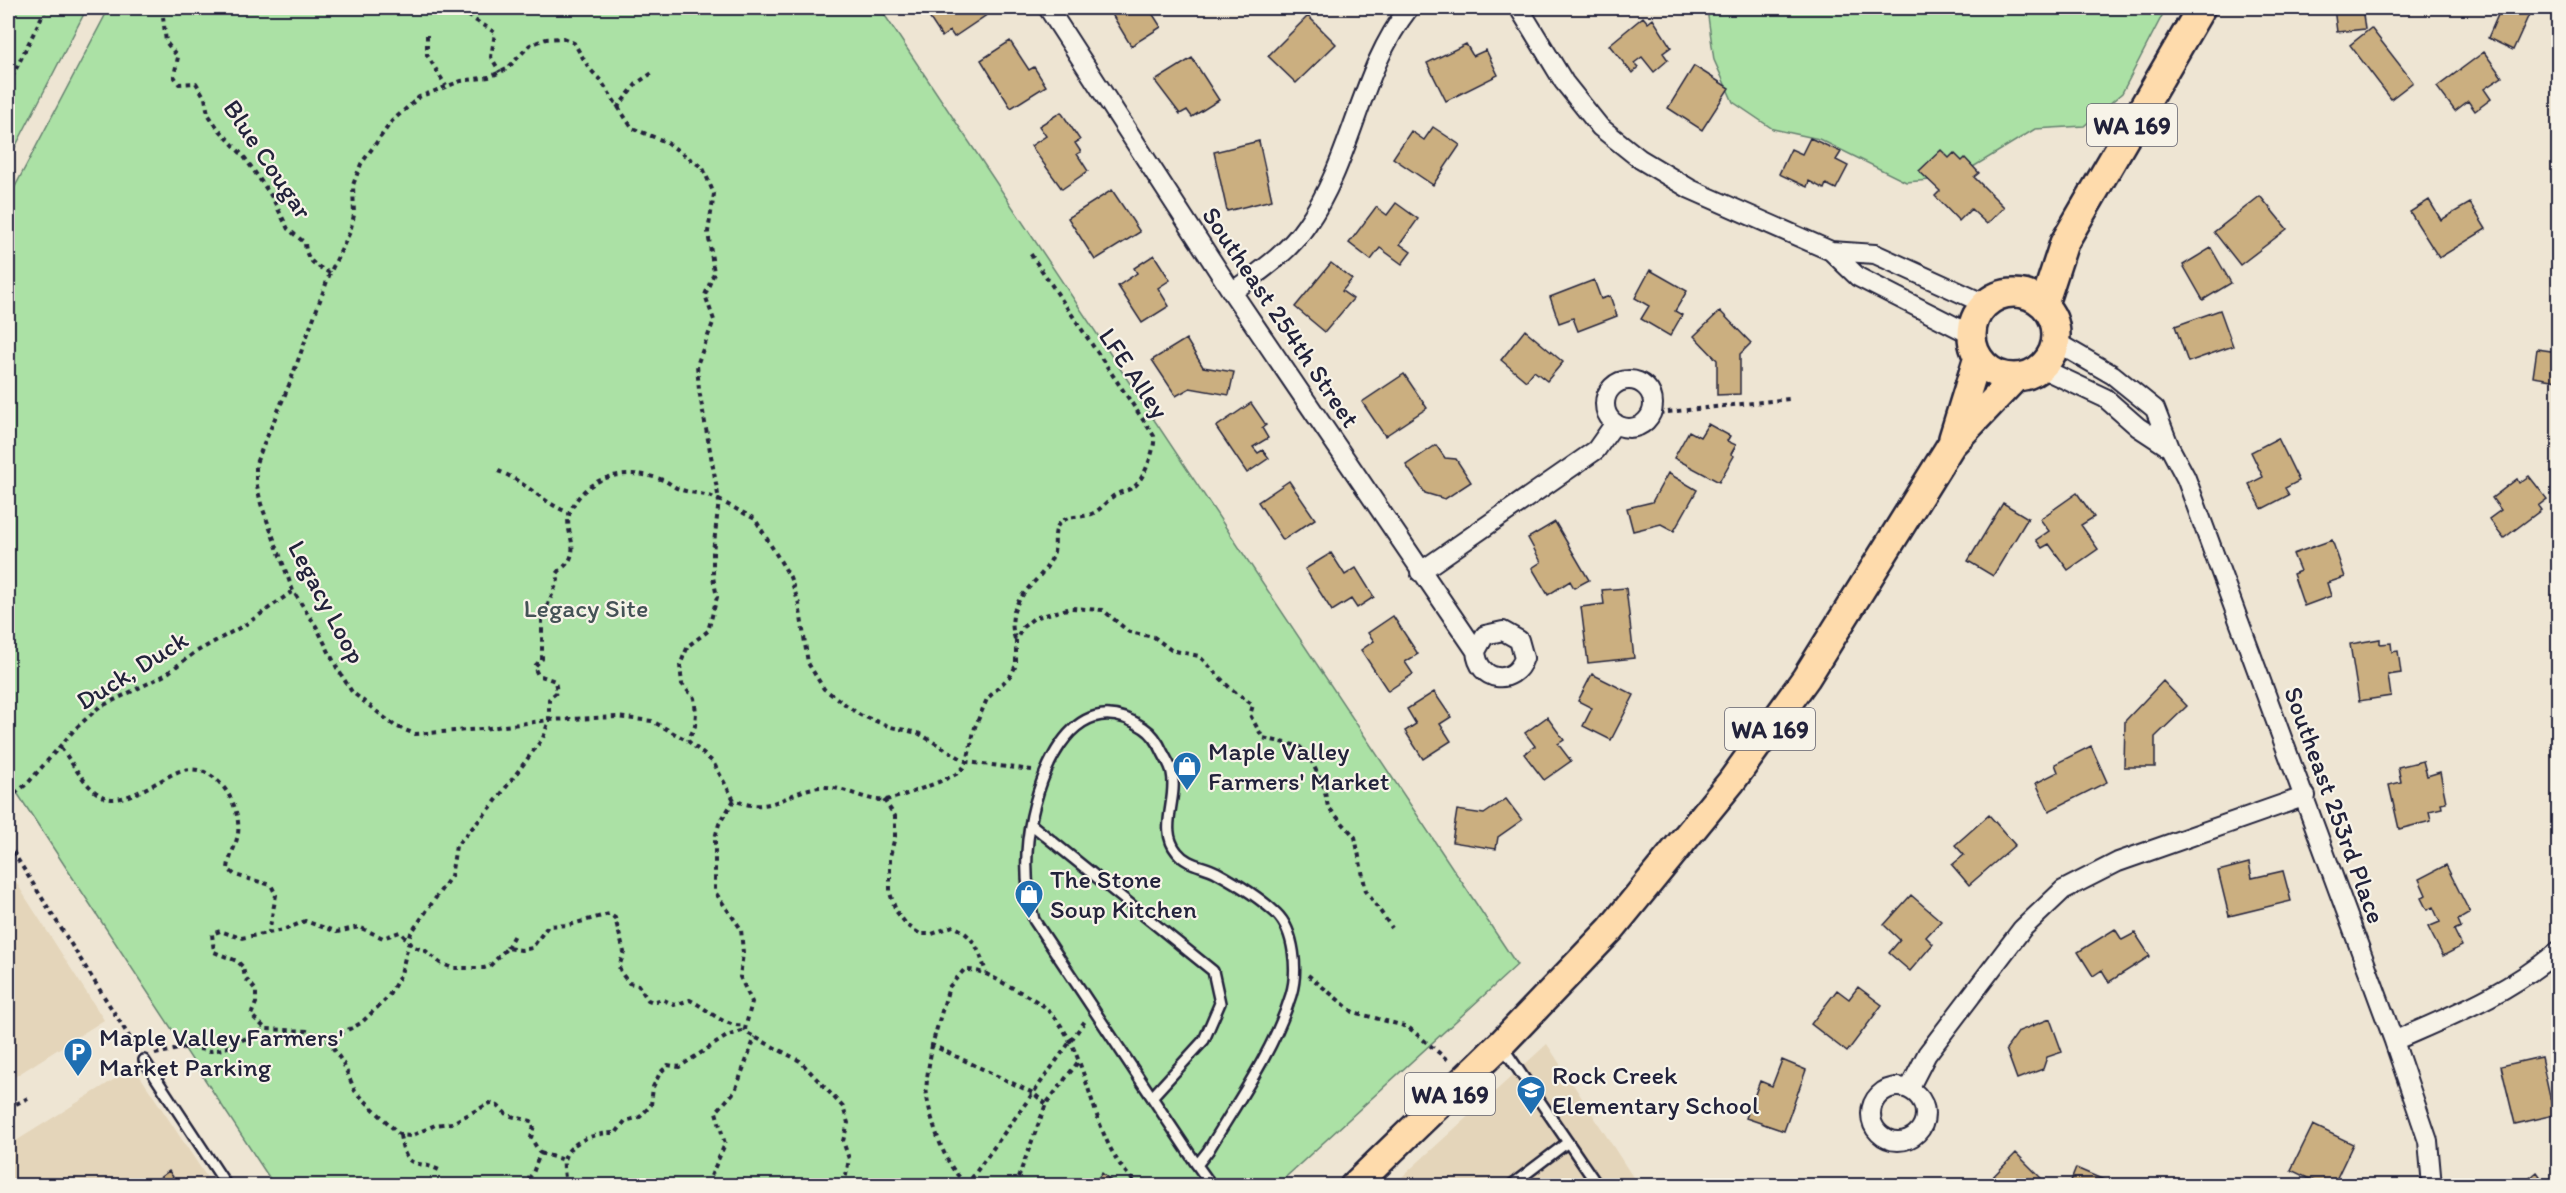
<svg xmlns="http://www.w3.org/2000/svg" width="2566" height="1193" font-family="Itim,sans-serif">
<style>
.built{fill:#e4d5ba}
.green{fill:#abe1a5;stroke:#668270;stroke-width:1.5}
.building{fill:#cbaf80;stroke:#22223b;stroke-width:1.5}
.lines{fill:none;stroke-linecap:round;stroke-linejoin:round}
.service-casing{stroke:#22223b;stroke-width:14}
.minor-casing{stroke:#22223b;stroke-width:22}
.primary-casing{stroke:#22223b;stroke-width:32}
.path{stroke:#22223b;stroke-width:4;stroke-dasharray:4.5 4.5;stroke-linecap:butt}
.service{stroke:#f7f3e8;stroke-width:9}
.minor{stroke:#f7f3e8;stroke-width:18}
.primary{stroke:#fedbac;stroke-width:27}
.labels{text-anchor:middle;dominant-baseline:central;stroke-width:4.5;stroke-linejoin:round;paint-order:stroke}
.shield{fill:#f7f3e8;stroke:#62616f;stroke-width:1.5}
.shield-label{font-size:24px;font-weight:bold;fill:#22223b}
.street-label{font-size:26px;fill:#22223b;stroke:#f7f3e8}
.park-label{font-size:26px;fill:#445256;stroke:#f7f3e8}
.poi-label{font-size:26px;fill:#22223b;stroke:#f7f3e8;text-anchor:start}
</style>
<rect width="100%" height="100%" fill="#eee5d3"/>
<filter id="ink" filterUnits="userSpaceOnUse"><feTurbulence type="fractalNoise" baseFrequency=".0167" numOctaves="2"/><feDisplacementMap in="SourceGraphic" scale="12" xChannelSelector="R" yChannelSelector="G"/><feConvolveMatrix kernelMatrix="1 2 1 2 8 2 1 2 1" color-interpolation-filters="sRGB"/></filter>
<g filter="url(#ink)">
<path class="built" d="M8,870L104,1020L8,1081Z
M1547,1044L1638,1185L1392,1186Z
M134,1067L212,1185L8,1186V1146Z"/>
<path class="green" d="M8,8H87L8,161Z
M109,8H880L1517,965L1277,1185H274L8,779V200Z
M1709,8H2166L2122,93L2084,126L2035,129L1955,178L1906,182L1819,139L1773,129L1733,102L1714,60L1707,9Z"/>
<path class="building" d="M923,8H983L988,14L954,37L950,31L942,37Z
M1113,8H1156L1152,13L1161,27L1131,46L1113,16Z
M2334,8H2362L2365,29L2337,32Z
M2501,8H2532L2513,50L2488,38Z
M1308,16L1336,44L1296,83L1268,56Z
M1643,17L1648,23L1653,19L1671,47L1663,53L1668,60L1654,72L1642,57L1634,63L1638,67L1632,73L1609,45Z
M2371,28L2413,82L2391,99L2350,45Z
M1010,41L1029,70L1034,67L1046,86L1011,108L981,60Z
M1466,44L1473,56L1486,50L1498,75L1446,101L1427,63Z
M2484,52L2502,77L2484,89L2491,99L2475,111L2468,101L2455,111L2437,87Z
M1192,58L1219,100L1192,117L1187,110L1180,114L1155,81Z
M1694,66L1729,88L1702,130L1668,108Z
M1061,112L1080,140L1075,143L1081,152L1077,154L1088,171L1062,189L1031,146L1046,136L1039,126Z
M1433,127L1460,145L1433,185L1393,158L1411,131L1424,140Z
M1810,138L1841,152L1836,160L1848,166L1836,189L1826,184L1824,189L1809,181L1807,187L1779,174L1791,149L1802,154Z
M1259,141L1272,200L1227,211L1214,152Z
M1941,150L1949,158L1954,153L1962,161L1965,158L1979,173L1974,177L2004,207L1987,224L1971,209L1959,221L1935,196L1940,191L1919,171Z
M1112,190L1140,232L1095,260L1068,218Z
M2260,196L2287,229L2240,265L2214,232Z
M2429,200L2441,220L2470,203L2486,229L2439,258L2410,212Z
M1396,203L1418,219L1400,244L1411,252L1402,264L1380,248L1371,260L1349,243L1376,207L1387,215Z
M2211,248L2231,283L2203,300L2183,265Z
M1154,255L1170,280L1158,288L1169,306L1142,323L1118,286L1137,273L1134,268Z
M1331,263L1352,279L1342,291L1353,299L1325,332L1295,307Z
M1650,270L1687,291L1675,311L1682,315L1670,336L1641,319L1649,306L1635,298Z
M1594,280L1601,299L1610,296L1617,316L1578,331L1573,318L1559,323L1550,297Z
M2220,310L2233,346L2188,362L2175,326Z
M1720,311L1751,343L1740,354V394L1717,395V360L1694,336Z
M1525,330L1563,362L1547,381L1534,371L1526,381L1501,360Z
M1186,339L1203,367L1234,372L1229,395L1190,388L1176,396L1152,360Z
M2537,349L2558,352V381L2533,377Z
M1404,374L1427,408L1385,436L1362,402Z
M1251,403L1266,425L1262,428L1268,438L1253,447L1258,453L1263,450L1269,458L1247,473L1216,427Z
M1708,424L1730,436L1727,441L1736,445L1731,454L1734,456L1719,482L1674,458L1689,431L1700,437Z
M2278,438L2299,481L2285,488L2289,495L2262,509L2249,484L2263,477L2251,452Z
M1436,445L1445,458L1456,459L1471,482L1445,499L1425,493L1406,465Z
M1668,473L1697,490L1674,531L1661,524L1633,531L1627,508L1652,502Z
M2529,476L2547,499L2538,506L2541,510L2504,538L2489,519L2501,510L2492,498L2517,479L2519,483Z
M1289,481L1315,519L1283,540L1258,502Z
M2077,493L2094,517L2081,525L2098,549L2068,570L2049,544L2042,548L2036,540L2049,531L2040,519Z
M2003,503L2028,518L1993,576L1968,561Z
M1555,522L1589,580L1574,588L1570,581L1548,595L1532,568L1541,562L1528,538Z
M2332,540L2345,577L2327,583L2331,596L2304,606L2293,574L2300,571L2293,554Z
M1331,553L1345,575L1356,568L1374,597L1357,608L1351,599L1332,611L1305,569Z
M1626,588L1634,658L1588,663L1581,607L1604,604L1602,590Z
M1393,616L1418,654L1405,662L1413,674L1388,691L1361,650L1374,641L1368,633Z
M2380,639V644L2391,643L2392,652L2398,651L2401,673L2388,675L2391,696L2359,701L2350,644Z
M1592,674L1634,695L1611,740L1583,726L1592,708L1578,701Z
M2163,681L2187,706L2155,737V767H2124L2125,721Z
M1434,692L1451,717L1440,724L1451,741L1423,759L1405,731L1416,724L1407,709Z
M1547,717L1564,740L1558,744L1571,761L1544,780L1524,754L1535,746L1525,733Z
M2091,746L2107,782L2049,811L2036,783L2058,772L2055,764Z
M2423,761L2427,776L2440,772L2446,802L2441,803L2442,808L2429,811L2431,821L2399,829L2389,785L2401,782L2398,767Z
M1506,799L1522,820L1498,837L1496,849L1452,842L1457,810L1484,814Z
M1989,815L2015,845L1969,885L1952,865L1964,855L1955,845Z
M2249,863L2252,878L2283,871L2291,901L2229,916L2218,871Z
M2446,865L2470,913L2458,920L2461,927L2454,930L2462,946L2443,956L2428,927L2440,922L2433,907L2427,910L2421,898L2426,895L2419,879Z
M1911,895L1941,921L1926,937L1933,944L1910,971L1889,953L1900,940L1884,925Z
M2115,929L2122,940L2135,933L2150,956L2109,982L2102,970L2093,976L2078,952Z
M1858,987L1882,1005L1847,1052L1811,1024L1837,990L1849,999Z
M2050,1019L2062,1052L2047,1057L2043,1069L2017,1079L2006,1049L2019,1031Z
M2541,1057L2554,1115L2515,1124L2501,1066Z
M1782,1060L1806,1070L1784,1131L1746,1118L1760,1081L1772,1086Z
M2313,1125L2353,1144L2333,1186H2324L2291,1170Z
M2016,1153L2046,1183L2044,1186H1984Z
M2076,1168L2118,1186H2069Z
M169,1171L179,1186H148Z
M2537,1172L2547,1186H2520Z
M1102,1173L1117,1186H1091Z"/>
<g class="lines">
<g class="service-casing">
<path id="service" d="M1032,825L1213,971L1220,1003L1204,1040L1152,1097
M1502,1046L1598,1186
M144,1060L227,1186
M1197,1165L1208,1151C1237,1102 1274,1051 1291,995C1298,972 1295,931 1276,913C1260,898 1236,883 1216,872C1202,865 1187,865 1177,852C1158,829 1178,800 1172,773C1171,766 1166,759 1163,753C1159,744 1152,733 1144,728C1070,677 1034,785 1028,840C1025,868 1027,894 1034,920L1197,1165L1212,1186
M1510,1186L1568,1142"/>
</g>
<g class="minor-casing">
<path id="minor" d="M1048,8L1232,292L1476,651C1478,682 1514,687 1524,658L1519,640L1503,631L1485,635L1476,651
M1519,8L1564,82L1600,127L1640,159L1690,189L1831,251L1875,254L1985,304
M1831,251L1858,277L1972,335
M1232,292C1259,272 1287,254 1306,226C1353,159 1359,72 1409,8
M2056,342L2113,375L2155,409L2170,448L2186,478L2394,1041L2428,1141L2432,1186
M2041,368L2105,398L2138,427L2170,448
M1605 404a24 24 0 1 1 48 0a24 24 0 1 1-48 0Z
M1420,572L1596,450L1615,423
M2394,1041C2455,1014 2507,994 2558,951
M1871 1114a27 27 0 1 1 54 0a27 27 0 1 1-54 0Z
M1909,1089L1927,1054L2022,929L2063,890L2118,862L2306,796"/>
</g>
<g class="primary-casing">
<path id="primary" d="M1972 335a42 42 0 1 1 84 0a42 42 0 1 1-84 0Z
M2044,304L2064,243L2201,8
M1953,438L1978,357
M1354,1186L1501,1044L1611,929L1731,782L1806,678L1951,445L2015,378"/>
</g>
<path class="path" d="M162,8L166,42L178,57L174,76L179,84L196,83L205,98L208,114L217,127L245,158L272,197L288,229L305,243C306,261 315,265 330,273
M468,15C477,23 486,25 495,33L491,57L500,72
M427,35V55L446,86
M563,38L574,43L589,68L601,81L632,128L666,142L703,168L714,194L708,232L714,273L705,295L714,320L697,365L699,390L719,500L755,519L790,577L799,604L808,663L824,689L860,715L891,727L918,733L967,762C965,765 962,770 958,773C948,779 897,799 885,800C866,802 844,786 822,787C791,788 772,817 734,800L713,762L688,741L652,721L617,717L549,720L482,729L415,734L395,726L352,692L337,668L316,626L293,591L261,504L256,481V463L289,385L330,273L350,232L354,215L353,185L361,164L392,121L419,97L461,81L489,77L507,69L530,45L546,39Z
M8,85L46,8
M617,108L637,83L652,73
M1650,414L1789,399
M498,471C525,481 544,504 570,513
M1015,639C1002,596 1042,585 1053,555C1057,545 1052,532 1059,524C1067,515 1079,518 1089,515C1099,512 1104,504 1111,498C1118,491 1128,492 1135,486C1145,477 1156,447 1154,436L1030,253
M61,748C73,763 90,797 111,799C131,800 158,781 175,773C211,756 242,801 238,834C236,846 229,856 228,869L235,875L271,885L276,895L269,932
M1032,770L967,762L975,727L987,699L1011,675L1016,665V640L1023,627L1034,618L1071,608L1103,610L1129,632L1154,637L1171,650L1199,656L1231,689L1253,705L1250,715L1263,738L1299,746L1309,756L1324,787L1328,807L1355,837L1366,891L1392,928
M8,799L28,783L75,729L98,708L165,675L194,653L248,623L293,591
M734,800L719,824L715,838V892L741,929L743,953L740,977L752,1002L745,1029L747,1033L800,1061L843,1107L848,1123L843,1141L849,1159L844,1186
M884,800L895,816V837L890,856V893L896,911L907,925L920,934H932L953,926C974,935 980,952 986,973
M8,844L137,1049
M507,948L515,933
M1308,975L1353,1012L1408,1027L1450,1062
M322,1036L342,1033L361,1023L388,997L401,974L411,933L451,876L456,846L492,806L543,738L549,720V699L557,692L555,681L538,675L534,667L542,659V619L558,580L557,574C560,569 566,566 569,561C579,544 563,529 570,512C586,474 628,467 663,480C669,482 673,487 679,489C692,494 706,493 719,500L713,552V577L717,597L708,631L688,646L680,665L682,684L694,698L696,712L695,726L688,741
M932,1045C930,1061 925,1081 927,1097C931,1121 948,1181 974,1186
M155,1054L188,1047L211,1051L223,1049L266,1029
M1046,1104L1033,1093L932,1045L949,987L964,970C982,969 995,979 1011,987C1025,995 1042,1002 1053,1015C1095,1065 1088,1141 1139,1186
M8,1108L28,1098
M400,1135C406,1173 416,1158 441,1171
M540,1153L564,1160
M711,1176L725,1144L716,1112L735,1091L755,1037
M523,1186L533,1173L540,1153L531,1138L534,1125L531,1121L507,1115L498,1106L490,1103L452,1123L435,1125L411,1136L400,1135L355,1091L343,1063L327,1039L307,1031L266,1029L251,1015L256,1003V990L245,978L243,967L237,961L214,952L212,934L220,931L241,938L284,930L305,921L337,932L359,927L383,938L400,932L414,947L426,951L440,963L453,968H484L490,966L507,948L521,950L532,948L548,926L569,925L609,914L615,918L624,952L619,967L622,974L629,983L638,985L648,1000L653,1002L662,999L674,1005L690,1000C707,1008 724,1028 744,1025
M565,1186C566,1178 563,1169 564,1161C567,1141 598,1132 616,1133L625,1121L640,1117L651,1105L653,1087L660,1073L668,1065L679,1067L727,1036L745,1030
M966,1186L1085,1021
M1015,1186L1046,1104L1078,1062"/>
<use href="#service" class="service"/>
<use href="#minor" class="minor"/>
<use href="#primary" class="primary"/>
</g>
</g>
<defs>
<g id="shop-pin" transform="scale(1.5)"><path d="M0 17L-7.5 6A9.5 9.5 0 1 1 7.5 6Z" fill="#1f6fb2" stroke="#f7f3e8"/><path d="M-5-2.5h2.3a2.7 3.5 0 0 1 5.4 0H5L5.5 6h-11ZM-1.5-2.5h3a1.5 2.3 0 0 0-3 0Z" fill="#fff"/></g>
<g id="parking-pin" transform="scale(1.5)"><path d="M0 17L-7.5 6A9.5 9.5 0 1 1 7.5 6Z" fill="#1f6fb2" stroke="#f7f3e8"/><path d="M-3.5-5.5H1a3.5 3.5 0 0 1 0 7H-1V5.5H-3.5ZM-1-3.4V-.6H.8a1.4 1.4 0 0 0 0-2.8Z" fill="#fff"/></g>
<g id="school-pin" transform="scale(1.5)"><path d="M0 17L-7.5 6A9.5 9.5 0 1 1 7.5 6Z" fill="#1f6fb2" stroke="#f7f3e8"/><path d="M0-5L7-2L0 1L-7-2ZM-4 1L0 2.5L4 1V4Q0 6-4 4Z" fill="#fff"/></g>
</defs>
<g fill-rule="evenodd">
<use href="#shop-pin" x="1187" y="766"/>
<use href="#shop-pin" x="1029" y="894"/>
<use href="#parking-pin" x="78" y="1052"/>
<use href="#school-pin" x="1531" y="1090"/>
</g>
<g class="labels">
<g class="shield">
<rect x="2087" y="104" width="90" height="42" rx="4.5"/>
<rect x="1725" y="708" width="90" height="42" rx="4.5"/>
<rect x="1405" y="1073" width="90" height="42" rx="4.5"/>
</g>
<g class="shield-label">
<text x="2132" y="125">WA 169</text>
<text x="1770" y="729">WA 169</text>
<text x="1450" y="1094">WA 169</text>
</g>
<g class="street-label">
<text transform="translate(268 159) rotate(56)">Blue Cougar</text>
<text transform="translate(1281 317) rotate(56)">Southeast 254th Street</text>
<text transform="translate(1134 373) rotate(56)">LFE Alley</text>
<text transform="translate(327 602) rotate(62)">Legacy Loop</text>
<text transform="translate(132 670) rotate(-32)">Duck, Duck</text>
<text transform="translate(2335 805) rotate(70)">Southeast 253rd Place</text>
</g>
<g class="park-label">
<text x="586" y="608">Legacy Site</text>
</g>
<g class="poi-label">
<text x="1208" y="751">Maple Valley<tspan x="1208" dy="30">Farmers' Market</tspan></text>
<text x="1050" y="879">The Stone<tspan x="1050" dy="30">Soup Kitchen</tspan></text>
<text x="99" y="1037">Maple Valley Farmers'<tspan x="99" dy="30">Market Parking</tspan></text>
<text x="1552" y="1075">Rock Creek<tspan x="1552" dy="30">Elementary School</tspan></text>
</g>
</g>
<rect width="2566" height="1193" fill="none" stroke="#f7f3e8" stroke-width="30"/>
<rect x="15" y="15" width="2536" height="1163" fill="none" stroke="#22223b" stroke-width="2" filter="url(#ink)"/>
</svg>
